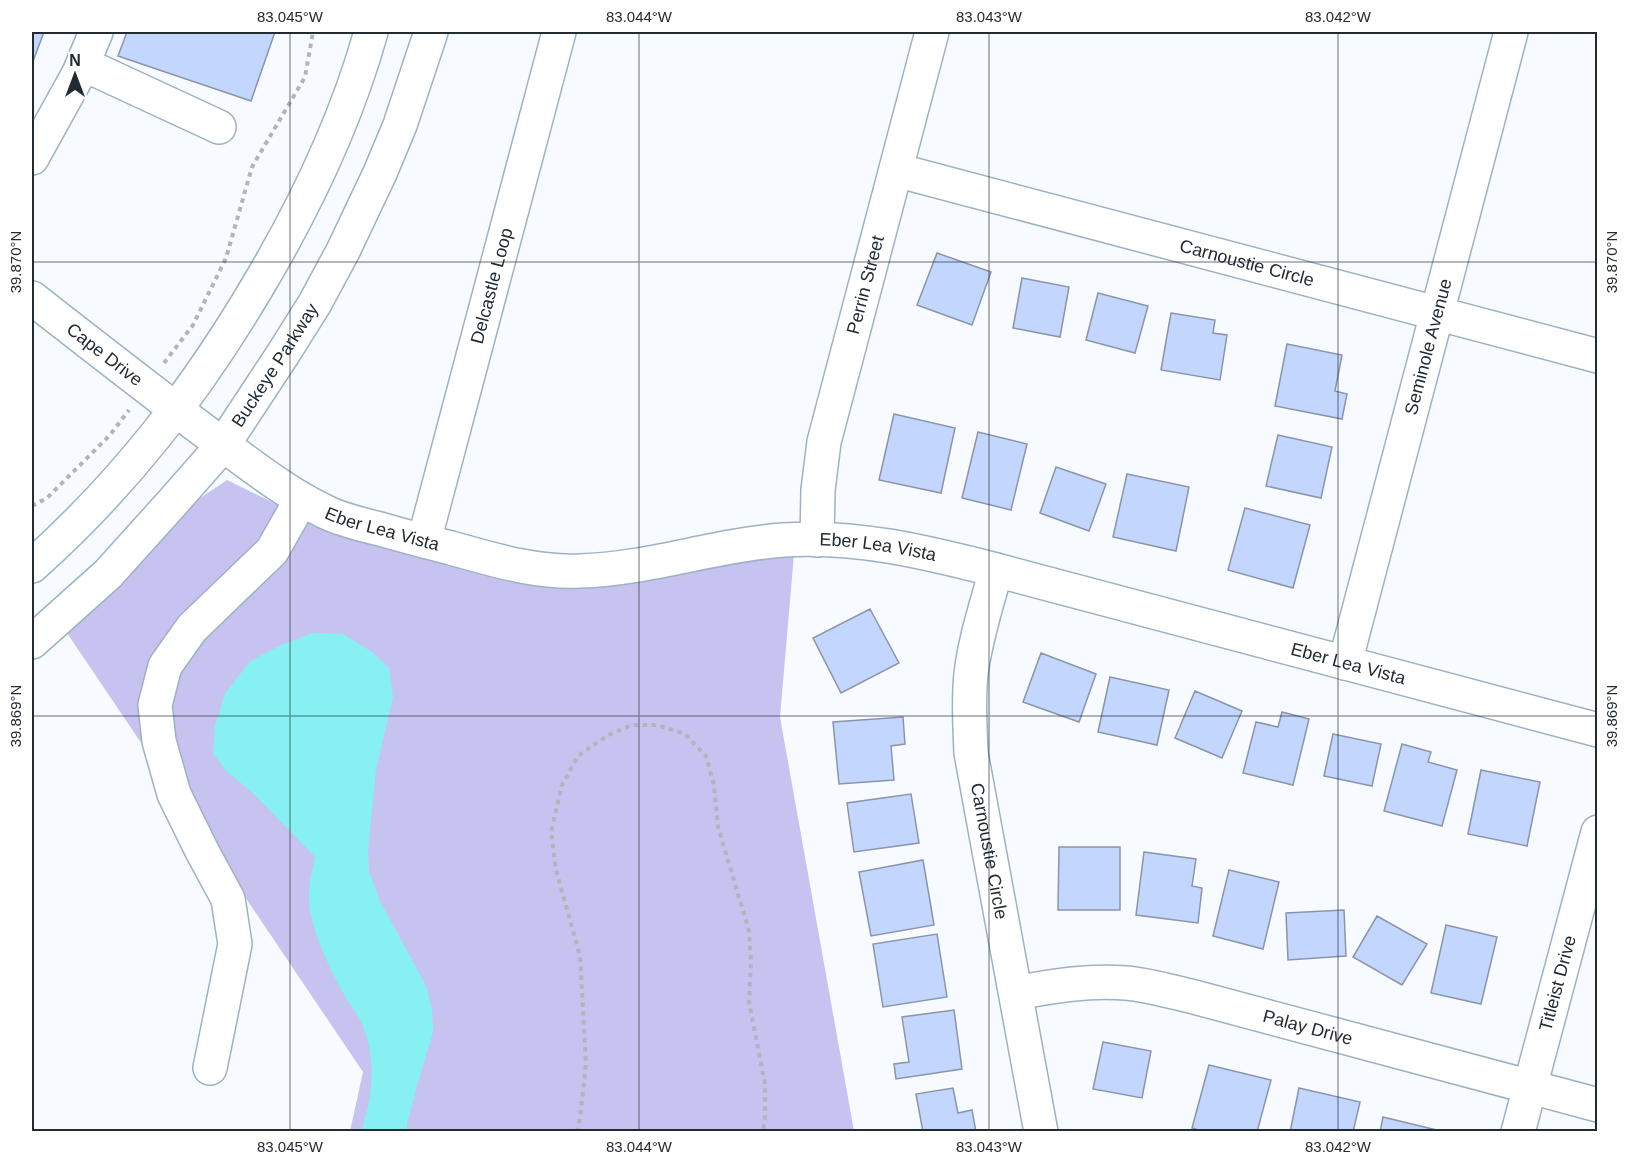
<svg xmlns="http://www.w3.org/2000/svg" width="1629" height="1163" font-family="Helvetica,sans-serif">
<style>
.green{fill:#c6c3f1}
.water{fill:#87f0f2}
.building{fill:#c3d6fe;stroke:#8a95aa;stroke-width:1.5}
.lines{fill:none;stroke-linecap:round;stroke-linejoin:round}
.minor-casing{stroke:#9db2c4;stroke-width:36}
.path{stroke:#b0b5ba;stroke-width:4;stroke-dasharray:4.5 4.5;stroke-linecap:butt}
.minor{stroke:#fff;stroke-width:33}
.ticks{fill:none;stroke:#232b32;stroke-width:1.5;stroke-opacity:0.45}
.labels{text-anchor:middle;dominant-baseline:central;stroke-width:5;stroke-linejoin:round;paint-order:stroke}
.street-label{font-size:18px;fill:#232b32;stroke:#fff}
.neatline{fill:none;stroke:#232b32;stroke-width:2}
.ticks-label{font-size:15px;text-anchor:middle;fill:#232b32}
</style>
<rect width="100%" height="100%" fill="#f7fbff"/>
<path class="green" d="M227,480L331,531L573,585L794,554L780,717L854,1131H350L363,1072L67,633L193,503Z"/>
<path class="water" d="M313,633L343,634L372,652L389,668L393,697L376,770L368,850L369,872L380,901L426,986L432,1009L433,1032L418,1082L407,1124V1131H361C373,1097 377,1059 362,1024C358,1014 350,1005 345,996C331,972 311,930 309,902C308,887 312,871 315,857L252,792L226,771L213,753L215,726L225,694L249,662L281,645Z"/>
<path class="building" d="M32,32H44L32,64Z
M127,32H275L251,101L118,56Z
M937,253L991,272L972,325L917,305Z
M1022,278L1069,287L1060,337L1013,328Z
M1098,293L1148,306L1135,353L1086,340Z
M1171,313L1215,320L1213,333L1227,335L1220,380L1161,370Z
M1287,344L1342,355L1335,391L1347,394L1342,419L1275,406Z
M894,414L955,428L941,493L879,480Z
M978,432L1027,444L1011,510L962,498Z
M1278,435L1332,447L1321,498L1266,486Z
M1056,467L1106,484L1089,531L1040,513Z
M1127,474L1189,487L1176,551L1113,537Z
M1245,508L1310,525L1293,588L1228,570Z
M870,609L899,663L841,693L813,638Z
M1041,653L1096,674L1079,722L1023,702Z
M1110,677L1169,690L1157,745L1098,732Z
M1195,691L1242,711L1222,758L1175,738Z
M1282,712L1309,719L1293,785L1243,773L1256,722L1278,727Z
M903,717L905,744L891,746L894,780L839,784L833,722Z
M1333,734L1381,744L1372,786L1324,776Z
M1402,744L1431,752L1428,762L1457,770L1442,826L1384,811Z
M1481,770L1540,782L1527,846L1468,834Z
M911,794L919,843L854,852L847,803Z
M1059,847H1120V910H1058Z
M1144,852L1196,859L1192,886L1202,888L1198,923L1136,915Z
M923,860L934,925L871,936L859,872Z
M1229,870L1279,882L1263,949L1213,936Z
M1344,910L1346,956L1288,960L1286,913Z
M1377,916L1427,944L1402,985L1353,957Z
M1446,925L1497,937L1481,1004L1431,993Z
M937,934L947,997L883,1007L873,944Z
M954,1010L962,1069L896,1079L894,1064L909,1062L902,1017Z
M1103,1042L1151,1051L1142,1098L1093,1089Z
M1209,1065L1271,1080L1257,1132H1205L1192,1128Z
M953,1088L958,1113L972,1110L976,1132H923L916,1094Z
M1299,1088L1360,1102L1353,1132H1290Z
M1383,1117L1445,1132H1380Z"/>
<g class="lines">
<g class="minor-casing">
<g id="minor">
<path d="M83,64L219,127"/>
<path d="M32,158L79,73L96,32"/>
<path id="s1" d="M896,170L1598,356"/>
<path id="s2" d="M32,298C91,344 151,391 211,436C250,464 286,494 330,514C346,521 363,525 380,529C404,536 427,542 451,548C494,560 536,573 580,571C649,569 715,545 783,540C856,535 926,552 996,570L1598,730"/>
<path id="s3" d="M817,540L818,490L824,442L932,32"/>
<path id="s4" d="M424,541L559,32"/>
<path d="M32,566C124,484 196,391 259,284C306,205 346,121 371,32"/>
<path id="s5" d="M996,570C987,604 975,639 971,674C968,701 970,727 971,753L1041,1132"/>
<path id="s6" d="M32,642L108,574L172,503L223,445L283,354L315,303L343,251L380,173L400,125L431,32"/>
<path id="s7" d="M1345,663L1511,32"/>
<path id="s8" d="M1016,993C1052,986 1089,980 1126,983C1149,985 1172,992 1194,997L1598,1105"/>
<path d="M210,1068L235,944L228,899L202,851L174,794L159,741L155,705L165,666L192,628L272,551L301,500"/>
<path id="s9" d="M1518,1132L1598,832"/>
</g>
</g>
<path class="path" d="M164,363L193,325L226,258L252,167L305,77L313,32
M32,506L47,498L110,435L129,410
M577,1132L580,1118L586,1064L580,956L556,870L551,832L562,785L578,756L608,735L632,725H657L685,734L706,756L714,785L718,827L749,931L751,962L749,1002L765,1084V1117L763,1132"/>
<use href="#minor" class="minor"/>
</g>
<path class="ticks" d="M290,32V1132M639,32V1132M989,32V1132M1338,32V1132M32,262H1598M32,716H1598"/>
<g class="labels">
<g class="street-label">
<text stroke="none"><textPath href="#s1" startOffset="363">Carnoustie Circle</textPath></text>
<text stroke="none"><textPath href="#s3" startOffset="261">Perrin Street</textPath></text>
<text stroke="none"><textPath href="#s4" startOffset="264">Delcastle Loop</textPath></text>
<text stroke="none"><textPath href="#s7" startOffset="327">Seminole Avenue</textPath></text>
<text stroke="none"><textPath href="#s2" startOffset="92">Cape Drive</textPath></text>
<text stroke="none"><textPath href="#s6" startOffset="370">Buckeye Parkway</textPath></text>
<text stroke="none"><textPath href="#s2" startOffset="423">Eber Lea Vista</textPath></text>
<text stroke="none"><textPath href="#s2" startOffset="927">Eber Lea Vista</textPath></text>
<text stroke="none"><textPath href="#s2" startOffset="1412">Eber Lea Vista</textPath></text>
<text stroke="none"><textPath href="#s5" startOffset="286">Carnoustie Circle</textPath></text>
<text stroke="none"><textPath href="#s9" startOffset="154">Titleist Drive</textPath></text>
<text stroke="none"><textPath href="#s8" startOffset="298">Palay Drive</textPath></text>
</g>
</g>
<rect width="1629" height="1163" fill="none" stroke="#ffffff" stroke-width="66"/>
<g transform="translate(75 75)" stroke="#ffffff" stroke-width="4.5" paint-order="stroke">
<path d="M0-4.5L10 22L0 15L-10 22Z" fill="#232b32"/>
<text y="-9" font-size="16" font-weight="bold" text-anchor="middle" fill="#232b32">N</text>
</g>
<rect x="33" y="33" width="1563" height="1097" class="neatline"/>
<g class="ticks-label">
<text x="290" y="22">83.045°W</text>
<text x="639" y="22">83.044°W</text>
<text x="989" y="22">83.043°W</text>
<text x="1338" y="22">83.042°W</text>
<text transform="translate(16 262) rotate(-90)" y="5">39.870°N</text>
<text transform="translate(1612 262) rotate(-90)" y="5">39.870°N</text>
<text transform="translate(16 716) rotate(-90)" y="5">39.869°N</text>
<text transform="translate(1612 716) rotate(-90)" y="5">39.869°N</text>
<text x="290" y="1152">83.045°W</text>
<text x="639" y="1152">83.044°W</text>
<text x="989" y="1152">83.043°W</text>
<text x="1338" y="1152">83.042°W</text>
</g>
</svg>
